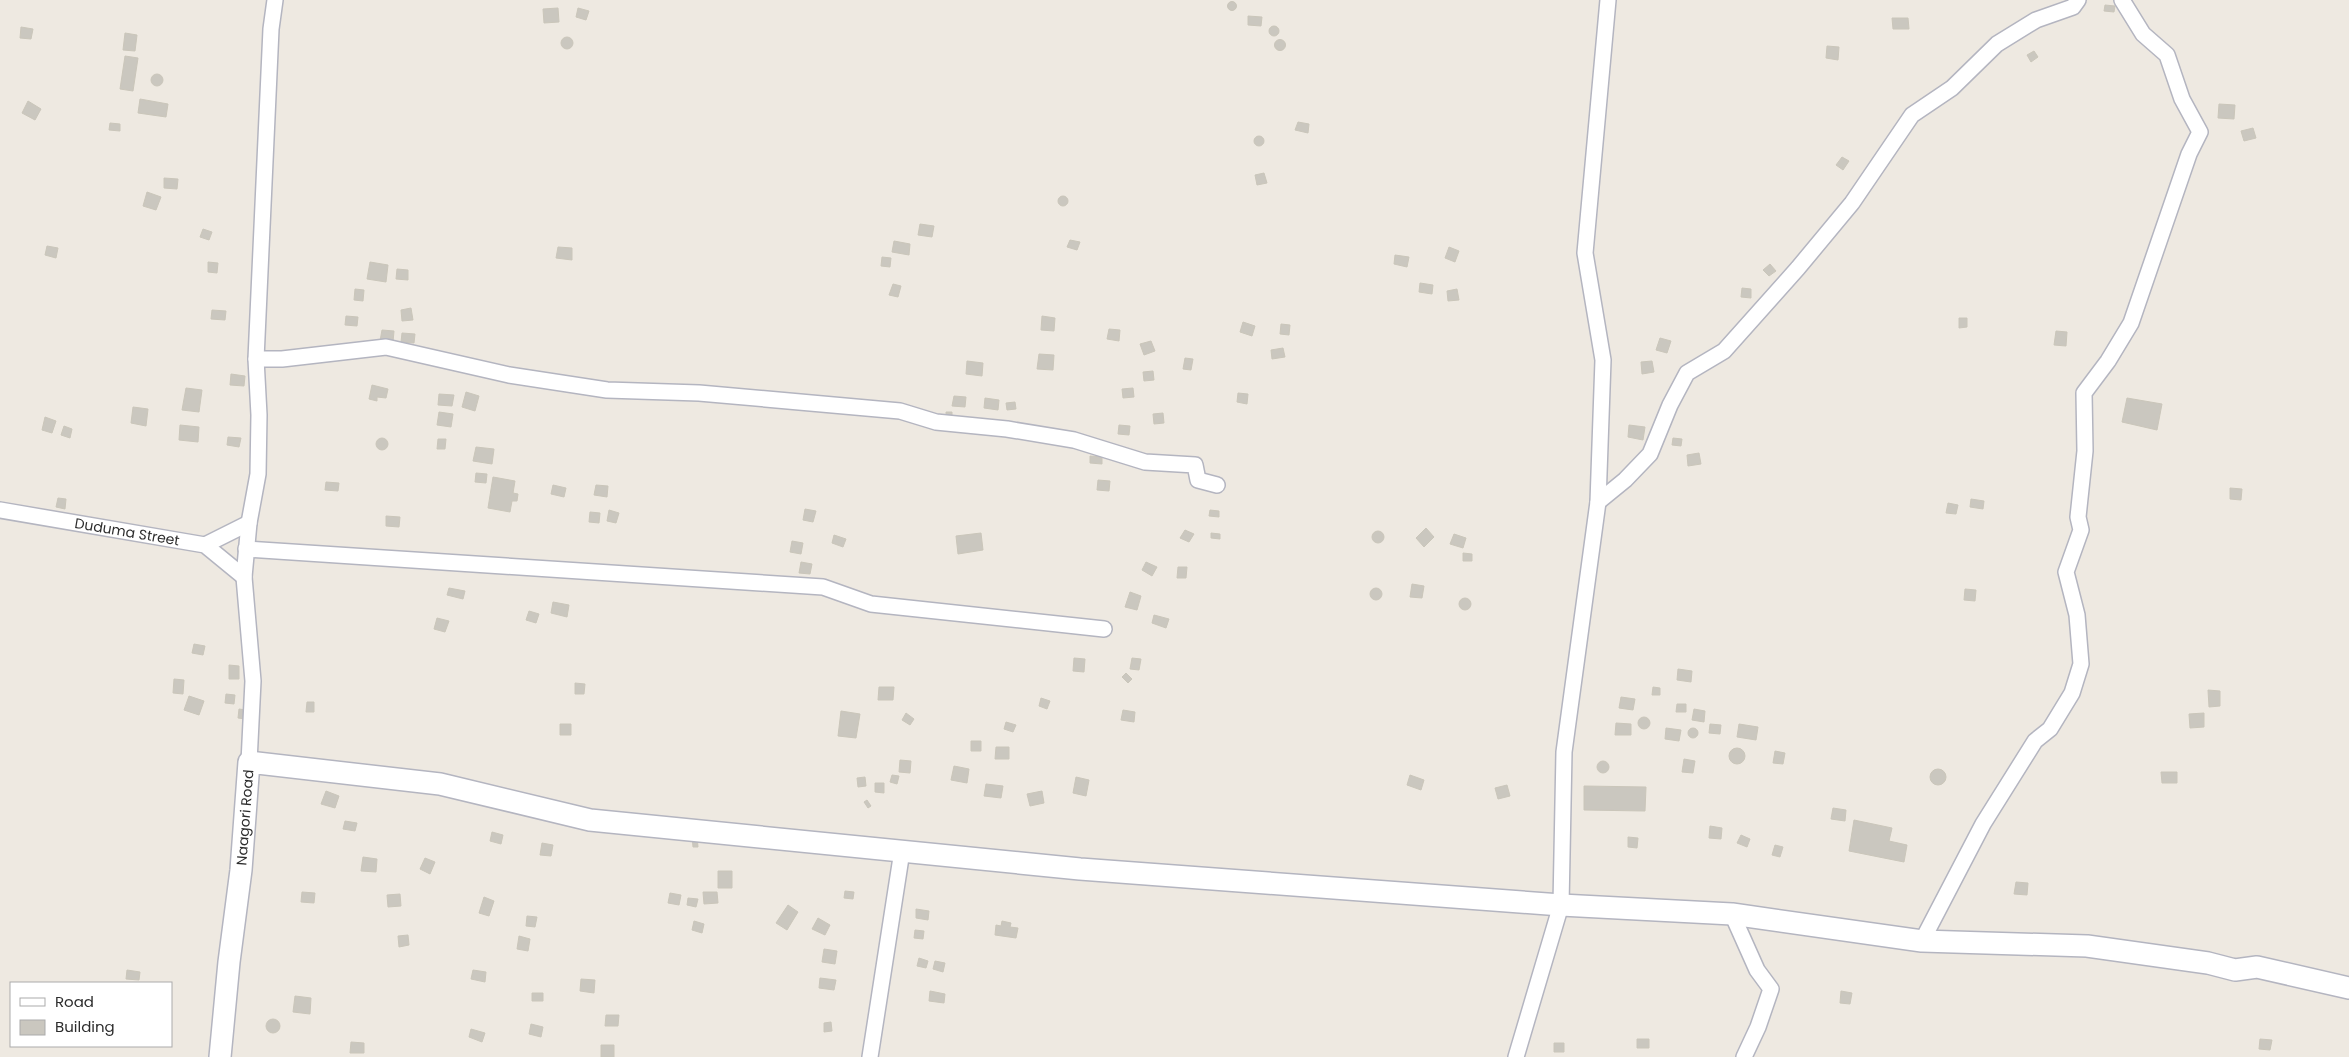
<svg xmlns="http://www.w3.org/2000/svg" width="2349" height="1057" font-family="Poppins,sans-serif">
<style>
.building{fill:#cac7bf;stroke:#cac6ba}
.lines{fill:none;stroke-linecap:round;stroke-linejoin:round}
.street-casing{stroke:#b4b5c0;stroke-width:18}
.secondary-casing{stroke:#b4b5c0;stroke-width:24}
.street{stroke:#fff;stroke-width:15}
.secondary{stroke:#fff;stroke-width:21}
.labels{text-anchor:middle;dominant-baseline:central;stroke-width:4;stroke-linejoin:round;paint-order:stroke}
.street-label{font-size:14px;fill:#2d2d2d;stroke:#fff}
</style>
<rect width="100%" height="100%" fill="#eee9e1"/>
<path class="building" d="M1227.5 6a4.5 4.5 0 1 1 9 0a4.5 4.5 0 1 1-9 0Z
M2105,5L2115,6L2114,12L2104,11Z
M558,8L559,22L544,23L543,9Z
M578,8L589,11L586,20L576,17Z
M1248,16L1262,17L1261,26L1248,25Z
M1892,18H1908L1909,29H1893Z
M1269 31a5 5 0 1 1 10 0a5 5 0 1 1-10 0Z
M21,27L33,29L31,39L20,38Z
M125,33L137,35L135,51L123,50Z
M561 43a6 6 0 1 1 12 0a6 6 0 1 1-12 0Z
M1274.5 45a5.5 5.5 0 1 1 11 0a5.5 5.5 0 1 1-11 0Z
M1827,46L1839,47L1838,60L1826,58Z
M2034,51L2038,57L2031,62L2027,55Z
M125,56L138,58L133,91L120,89Z
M151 80a6 6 0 1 1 12 0a6 6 0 1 1-12 0Z
M140,99L168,104L166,117L138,113Z
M28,101L41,109L35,120L22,113Z
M2219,104L2235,105L2234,119L2218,118Z
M1298,122L1309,124L1308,133L1295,130Z
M110,123L120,124V131L109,130Z
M2253,128L2256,138L2244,141L2241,131Z
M1254 141a5 5 0 1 1 10 0a5 5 0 1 1-10 0Z
M1842,157L1849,161L1843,170L1836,165Z
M1264,173L1267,183L1257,185L1255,175Z
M164,178L178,179L177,189L164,188Z
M147,192L161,197L156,210L143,206Z
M1058 201a5 5 0 1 1 10 0a5 5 0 1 1-10 0Z
M920,224L934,226L932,237L918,235Z
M203,229L212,232L209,240L200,237Z
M1070,240L1080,242L1077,250L1067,247Z
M894,241L910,244L909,255L892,252Z
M47,246L58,248L56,258L45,255Z
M558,247L572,248V260L556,258Z
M1449,247L1459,251L1455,262L1445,258Z
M1395,255L1409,257L1407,267L1394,264Z
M882,257L891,258L890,267L881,266Z
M208,262L218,263L217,273L208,272Z
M370,262L388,265L386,282L367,279Z
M1770,264L1776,271L1769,276L1763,270Z
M397,269L408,270V280L396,279Z
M1420,283L1433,285L1432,294L1419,292Z
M893,284L901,286L898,297L889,295Z
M1742,288L1751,289V298L1741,297Z
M355,289L364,290L363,301L354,300Z
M1457,289L1459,300L1448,301L1447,291Z
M411,308L413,320L402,321L401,310Z
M212,310L226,311L225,320L211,319Z
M346,316L358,317L357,326L345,325Z
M1042,316L1055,318L1054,331L1041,330Z
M1959,318H1967V327L1959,328Z
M1243,322L1255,326L1252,336L1240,332Z
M1281,324L1290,325L1289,335L1280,334Z
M1109,329L1120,330L1119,341L1107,339Z
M382,330L394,331L393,342L380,341Z
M2056,331L2067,332L2066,346L2054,345Z
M402,333L415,334L414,343L401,342Z
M1660,338L1671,341L1667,353L1656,350Z
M1151,341L1155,351L1144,355L1140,344Z
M1283,348L1285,357L1272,359L1271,350Z
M1039,354L1054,355L1053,370L1037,369Z
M1185,358L1193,359L1191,370L1183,369Z
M967,361L983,363L982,376L966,374Z
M1652,361L1654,372L1642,374L1641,362Z
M1153,371L1154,380L1144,381L1143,372Z
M231,374L245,376L244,386L230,385Z
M372,385L388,389L386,398L377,397V401L369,399Z
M186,388L202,390L199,412L182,410Z
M1133,388L1134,397L1123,398L1122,389Z
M466,392L479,396L475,411L462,407Z
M1238,393L1248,394L1247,404L1237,402Z
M439,394L454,395L452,406L438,405Z
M954,396L966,397L965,407L952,406Z
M985,398L999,400L998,410L984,408Z
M2127,398L2162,404L2157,430L2122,422Z
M1015,402L1016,409L1007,410L1006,403Z
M133,407L148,409L146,426L131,423Z
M439,412L453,414L451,427L437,425Z
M946,412H952V417H946Z
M1163,413L1164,423L1154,424L1153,414Z
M45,417L56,421L52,433L42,430Z
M180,425L199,427L198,442L179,440Z
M1119,425L1130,426L1129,435L1118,434Z
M1629,425L1645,427L1643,440L1628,437Z
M64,426L72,429L70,438L61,435Z
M228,437L241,438L239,447L227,445Z
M376 444a6 6 0 1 1 12 0a6 6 0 1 1-12 0Z
M1673,438L1682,439L1681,446L1672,445Z
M438,439H446L445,449H437Z
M476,447L494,449L492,464L473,461Z
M1699,453L1701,464L1688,466L1687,455Z
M1090,456L1102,457V464L1090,463Z
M476,473L487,474L486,483L475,482Z
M493,477L515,481L513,493L518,494L517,501H512L510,512L488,508Z
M1098,480L1110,481L1109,491L1097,490Z
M326,482L339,483L338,491L325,490Z
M553,485L566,488L564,497L551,494Z
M596,485L608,486L607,497L594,495Z
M2230,488L2242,489L2241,500L2230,499Z
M58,498L66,499L65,509L56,507Z
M1971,499L1984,501L1983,509L1970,507Z
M1948,503L1958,505L1956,514L1946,513Z
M805,509L816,511L813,522L803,520Z
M609,510L619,513L616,523L607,521Z
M1210,510L1219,511V517L1209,516Z
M590,512L600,513L599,523L589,522Z
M386,516L400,517L399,527L386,526Z
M1426,528L1434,537L1424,547L1416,538Z
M1185,530L1194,534L1189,542L1180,538Z
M1372 537a6 6 0 1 1 12 0a6 6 0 1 1-12 0Z
M981,533L983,550L958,554L956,536Z
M1211,533L1220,534V539L1211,538Z
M1454,534L1466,538L1463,548L1450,544Z
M834,535L846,539L843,547L832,543Z
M792,541L803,543L801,554L790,552Z
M1463,553L1472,554V561H1463Z
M801,562L812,564L810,574L799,573Z
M1146,562L1157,567L1152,576L1142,570Z
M1178,567H1187L1186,578H1177Z
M1412,584L1424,586L1422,598L1410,597Z
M1370 594a6 6 0 1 1 12 0a6 6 0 1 1-12 0Z
M449,588L465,591L463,599L447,595Z
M1965,589L1976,590L1975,601L1964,600Z
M1130,592L1141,596L1137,610L1125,607Z
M1459 604a6 6 0 1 1 12 0a6 6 0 1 1-12 0Z
M553,602L569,605L567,617L551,613Z
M529,611L539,614L536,623L526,620Z
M1154,615L1169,619L1166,628L1152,623Z
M437,618L449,621L445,632L434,629Z
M194,644L205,646L203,655L192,653Z
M1074,658L1085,659L1084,672L1073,671Z
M1132,658L1141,659L1139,670L1130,669Z
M229,665L239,666V679H229Z
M1678,669L1692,671L1691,682L1677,680Z
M1126,673L1132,679L1128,683L1122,677Z
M174,679L184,680L183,694L173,693Z
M575,683L585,684L584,694H575Z
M879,687H894L893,700H878Z
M1653,687L1660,688V695H1652Z
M2208,690L2220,691V706L2209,707Z
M226,694L235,695L234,704L225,703Z
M189,696L204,701L199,715L184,710Z
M1621,697L1635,699L1633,710L1619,708Z
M1041,698L1050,701L1047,709L1039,706Z
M307,702H314V712H306Z
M1677,704H1686V712H1676Z
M239,709L246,710L245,719L238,718Z
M1694,709L1705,711L1704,722L1692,720Z
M1123,710L1135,712L1134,722L1121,720Z
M841,711L860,714L856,738L838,736Z
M906,713L914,719L910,725L902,720Z
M2204,713V727L2190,728L2189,714Z
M1638 723a6 6 0 1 1 12 0a6 6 0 1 1-12 0Z
M1006,722L1016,725L1013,732L1004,729Z
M1616,723L1631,724V735H1615Z
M560,724H571V735H560Z
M1710,724L1721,725L1720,734L1709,733Z
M1739,724L1758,727L1756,740L1737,737Z
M1666,728L1681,730L1679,741L1665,739Z
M1688 733a5 5 0 1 1 10 0a5 5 0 1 1-10 0Z
M971,741H981V751H971Z
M996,747H1009V759H995Z
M1729 756a8 8 0 1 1 16 0a8 8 0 1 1-16 0Z
M1775,751L1785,753L1783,764L1773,763Z
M1684,759L1695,761L1693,773L1682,772Z
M900,760L911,761L910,773L899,772Z
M1597 767a6 6 0 1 1 12 0a6 6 0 1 1-12 0Z
M954,766L969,769L967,783L951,780Z
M1930 777a8 8 0 1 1 16 0a8 8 0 1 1-16 0Z
M2161,772H2177V783H2162Z
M892,775L899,776L897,784L890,782Z
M1410,775L1424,780L1421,790L1407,785Z
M865,777L866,786L858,787L857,778Z
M1076,777L1089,780L1086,796L1073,793Z
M875,783H884V793L875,792Z
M986,784L1003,786L1001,798L984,796Z
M1507,785L1510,796L1498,799L1495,788Z
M1584,786L1646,787L1645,811L1584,810Z
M326,791L339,796L335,808L321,804Z
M1042,791L1044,803L1030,806L1027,794Z
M867,800L871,806L868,808L864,802Z
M1833,808L1846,810L1845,821L1831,819Z
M1854,820L1892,828L1889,841L1907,845L1904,862L1849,851Z
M345,821L357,823L355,831L343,829Z
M1710,826L1722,828L1721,839L1709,838Z
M492,832L503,835L501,844L490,841Z
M1741,835L1750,839L1747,847L1737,843Z
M692,836H697L698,847H693Z
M1628,837L1638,838L1637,848L1628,847Z
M542,843L553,845L551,856L540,855Z
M1775,845L1783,847L1780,857L1772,855Z
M363,857L377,859L376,872L361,871Z
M425,858L435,862L430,874L420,869Z
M718,871H732V888H718Z
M2016,882L2028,883L2027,895L2014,894Z
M845,891L854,892L853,899L844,898Z
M302,892L315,893L314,903L301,902Z
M703,892H717L718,903L704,904Z
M670,893L681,895L679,905L668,903Z
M400,894L401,906L388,907L387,895Z
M484,897L494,901L489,916L479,913Z
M688,898L698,899L696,907L687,905Z
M788,905L798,912L787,930L776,923Z
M916,909L929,911L928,920L916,918Z
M527,916L537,917L535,927L526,926Z
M818,918L830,925L825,935L812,929Z
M694,921L704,924L702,933L692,930Z
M1002,921L1011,923L1010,927L1018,928L1016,938L995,935L996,925L1001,926Z
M915,930L924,931L923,939L914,938Z
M408,935L409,945L399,947L398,936Z
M519,936L530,939L528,951L517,949Z
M824,949L837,951L835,964L822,962Z
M919,958L928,961L926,968L917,966Z
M935,961L945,963L943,972L933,969Z
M127,970L140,972L139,980L126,979Z
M473,970L486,972L485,982L471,979Z
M820,978L836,980L834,990L819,988Z
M581,979L595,980L594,993L580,991Z
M930,991L945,994L944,1003L929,1001Z
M1841,991L1852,993L1850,1004L1840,1003Z
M532,993H543V1001H532Z
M295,996L311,998L310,1014L293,1012Z
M606,1015H619L618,1026H605Z
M266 1026a7 7 0 1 1 14 0a7 7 0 1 1-14 0Z
M831,1022L832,1031L824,1032V1023Z
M531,1024L543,1027L541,1037L529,1034Z
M471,1029L485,1033L482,1042L469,1037Z
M1637,1039H1649V1048H1637Z
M2260,1039L2272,1040L2270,1050L2259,1049Z
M351,1042L364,1043V1053H350Z
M1554,1043H1564V1052H1554Z
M601,1045H614V1057H601Z"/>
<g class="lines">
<g class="street-casing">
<g id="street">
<path d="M256,359H282L386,347L509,375L607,390L699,393L900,411L936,422L1007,429L1074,440L1145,462L1195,465L1198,480L1217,485"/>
<path d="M1598,502L1625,480L1650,454L1670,405L1687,373L1724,351L1798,268L1852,203L1912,115L1952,88L1997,44L2036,20L2073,7L2078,0"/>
<path id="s1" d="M0,510L205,545L244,577"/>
<path d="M205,545L249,523"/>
<path d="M246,549L823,587L871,604L1104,629"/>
<path d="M249,762L253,681L244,577L249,523L258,474L259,415L256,359L271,29L275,0"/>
<path d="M1732,914L1757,970L1771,989L1758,1027L1744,1057"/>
<path d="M1922,941L1983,824L2035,741L2050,729L2072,693L2081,664L2077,615L2066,572L2081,530L2078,517L2085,451L2084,393L2108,361L2131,323L2189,154L2200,132L2182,99L2167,55L2143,34L2122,0"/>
<path d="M870,1057L902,851"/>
<path d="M1516,1057L1561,905L1564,752L1598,502L1603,360L1585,253L1608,0"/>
</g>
</g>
<g class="secondary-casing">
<g id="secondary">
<path id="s2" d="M220,1057L229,962L241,870L249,762L440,784L590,820L1080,869L1561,905L1732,914L1922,941L2087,946L2208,963L2235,970L2257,967L2349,988"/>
</g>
</g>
<use href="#street" class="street"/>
<use href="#secondary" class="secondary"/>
</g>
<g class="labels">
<g class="street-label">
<text stroke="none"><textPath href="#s1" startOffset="129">Duduma Street</textPath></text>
<text stroke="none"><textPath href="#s2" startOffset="241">Naagori Road</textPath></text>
</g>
</g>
<rect x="10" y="982" width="162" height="65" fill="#ffffff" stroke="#ababab"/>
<rect x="20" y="998" width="25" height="8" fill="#ffffff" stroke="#ababab"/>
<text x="55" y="1007" font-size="15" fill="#2d2d2d">Road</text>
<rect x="20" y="1020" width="25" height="15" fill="#cac7bf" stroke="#ababab"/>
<text x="55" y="1032" font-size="15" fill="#2d2d2d">Building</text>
</svg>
